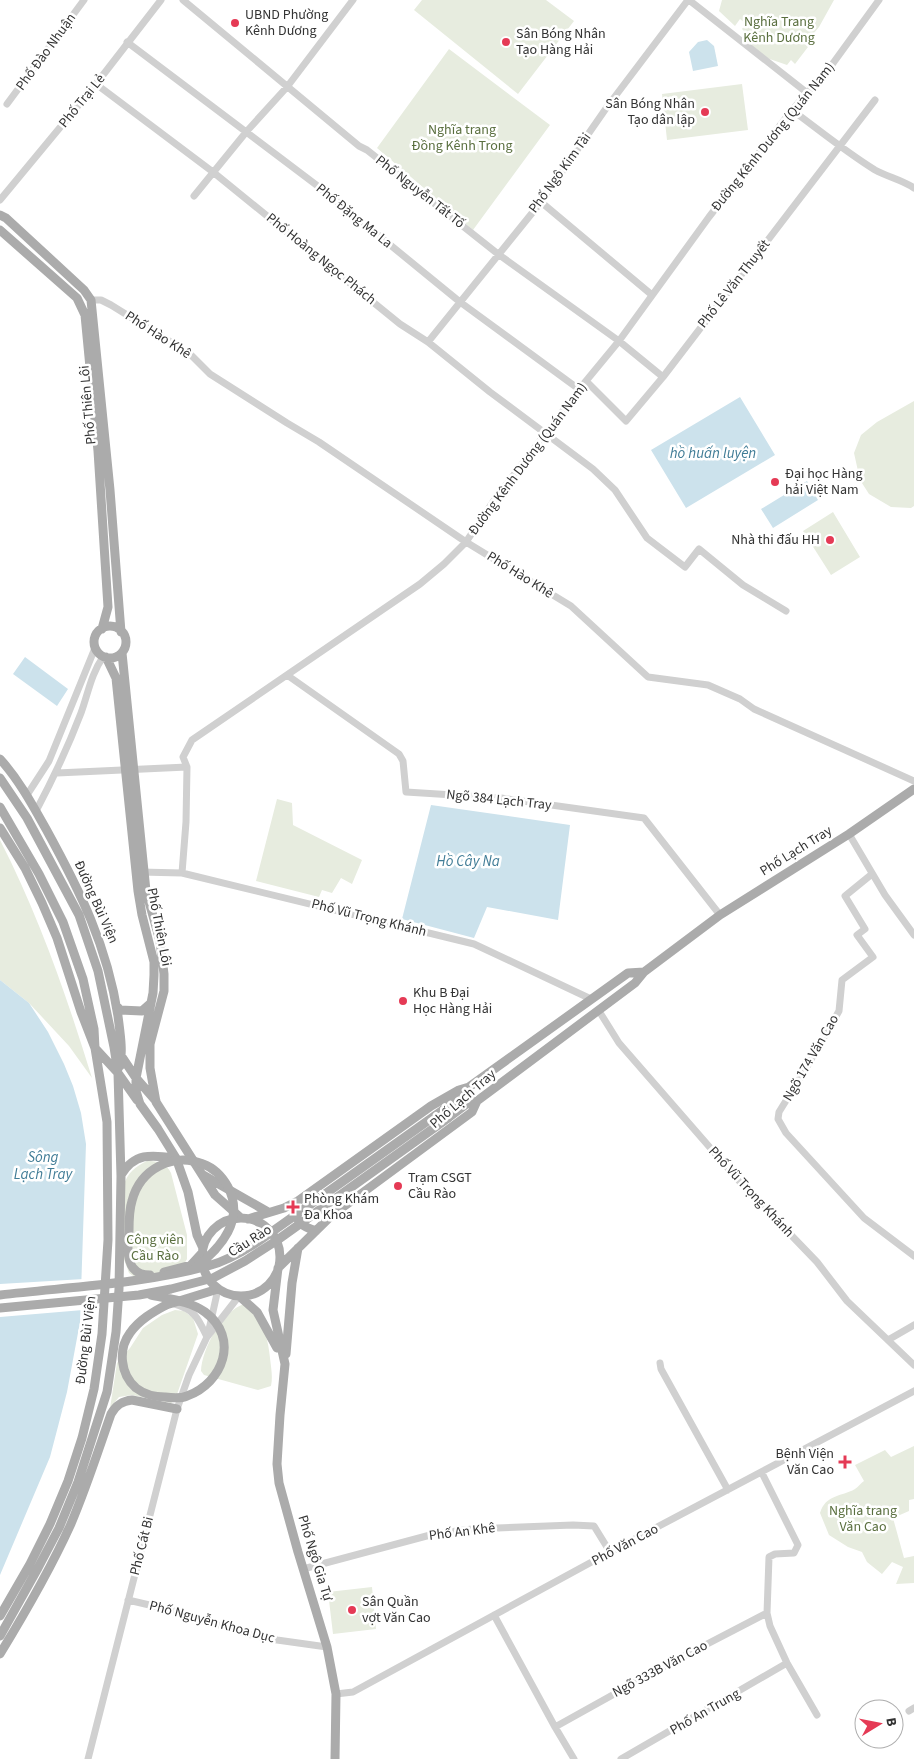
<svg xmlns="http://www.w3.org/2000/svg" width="914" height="1759" font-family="'Source Sans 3',sans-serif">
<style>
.green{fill:#e7ecdf}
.water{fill:#cce2ec}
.pier{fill:#fff}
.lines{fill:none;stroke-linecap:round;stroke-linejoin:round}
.minor{stroke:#d0d0d0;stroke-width:7}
.major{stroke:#ababab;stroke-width:9}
.major-bridge{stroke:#ababab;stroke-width:9}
.poi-dot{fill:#e53a55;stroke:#fff;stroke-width:2}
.labels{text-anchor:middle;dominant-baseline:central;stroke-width:5;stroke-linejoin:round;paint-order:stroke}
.poi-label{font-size:14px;fill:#333;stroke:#fff;text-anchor:start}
.park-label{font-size:14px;fill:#5a6f3f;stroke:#fff}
.street-label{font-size:14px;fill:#333;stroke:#fff}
.water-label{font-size:15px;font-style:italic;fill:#407c96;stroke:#fff}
</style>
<rect width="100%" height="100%" fill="#fff"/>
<path class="green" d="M422,0H546L574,21L518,94L414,10Z
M722,0H834L819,27L805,44L808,47L795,64L791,60L787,65L764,57L749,45L753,41L742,29L746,24L740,19L735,26L719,11Z
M449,49L550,125L473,230L377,148Z
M742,84L748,130L667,140L662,94Z
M914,401V506L911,508L891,507L869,494L860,480L854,453L861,435L877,422Z
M833,512L860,557L831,575L803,531Z
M277,799L292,803L293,825L362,860L352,884L341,878L332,893L322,890L319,897L256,881Z
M0,840C39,916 67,997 92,1078L69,1046L29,1003L0,980Z
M147,1161C158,1161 166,1163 171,1173L187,1235V1259L181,1269L136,1278L129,1273L123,1257L124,1185C127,1173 136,1166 147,1161Z
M244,1304C262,1317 268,1336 270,1358C271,1368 273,1376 271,1386L258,1390L204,1375L201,1371C202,1349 222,1311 244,1304Z
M175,1310L184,1311L193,1318L198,1334L175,1400L171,1403L132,1395L119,1397L110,1408L117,1363L130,1348L143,1328L162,1315Z
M914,1446V1499L909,1500V1511L893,1518L904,1558L914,1556V1583L896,1584L903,1567L892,1562L882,1574L867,1562L862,1552L848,1547L829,1535L820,1513C826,1494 841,1497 855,1489C858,1487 861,1483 864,1481L855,1465L885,1450L891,1457Z
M372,1587L376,1629L333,1634L328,1592Z"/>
<path class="water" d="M707,40L714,46L718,66L693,71L689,52L698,42Z
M740,397L775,455L686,508L651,450Z
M807,481L818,500L773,528L761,509Z
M25,657L68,689L57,706L13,674Z
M431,805L570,825L558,920L487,907L474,938L402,919Z
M0,980L29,1003L48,1032L64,1064L73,1086L81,1113L86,1144L80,1322L67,1392L50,1457L0,1575Z"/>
<path class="pier" d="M84,1279L83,1310L0,1317V1284Z"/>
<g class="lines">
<path class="minor" d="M183,0L359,146L367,150L498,254L619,341L663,377
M689,0L806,92
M127,42L323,190L460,302L580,390
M96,84L213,172L400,324L428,342L490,392L593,469L615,490L647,538L685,567L699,549L743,585L786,611
M7,104L84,0
M792,110C819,130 846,152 875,170C888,177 902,180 914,188
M194,196L247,131L287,87L353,0
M0,200L96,84L161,0
M541,202L652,295
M91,300H101L111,305L190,354L210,374L287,423L319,442L466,542L571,606L648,677L708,685L740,699L754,709L914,781
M428,342L541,202L607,107L688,0
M586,381L626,421L663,377L875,100
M287,675L399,754L403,761L406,792L501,798L644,818L720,915
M57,773L187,767
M27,795L49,761L95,648
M36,811C53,779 68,747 81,713C88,694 91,674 103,657
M849,834L885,895L914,935
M140,872L182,873L474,944L591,999
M182,873L186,822L187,767L183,757L192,740L420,584L444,564L466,542L493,502L586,381L619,341L709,217L792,110L831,66L879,0
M872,874L845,896L865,929L857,935L873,957L842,980L839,1011L805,1070L779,1112L778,1119L786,1133L864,1218L914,1256
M599,1011L619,1043L740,1182L817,1262L847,1301L914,1365
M174,1304C195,1310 198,1318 207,1337
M208,1334L218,1289
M888,1340L914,1325
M660,1363L661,1369L728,1490
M762,1473L798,1545L794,1553L775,1554L769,1557L767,1613L770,1626L787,1663L817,1715
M303,1569L434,1534L472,1529L573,1525L594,1526L610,1552
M128,1600L171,1610L247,1634L277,1640L327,1647
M494,1615L555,1727L574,1759
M336,1694L353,1692L610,1552L914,1391
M909,1711L914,1708
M555,1727L661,1668L767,1613
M88,1759L177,1409L189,1375L207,1337L239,1296
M621,1759L787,1663"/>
<path class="major" d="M0,215L6,218L84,290L91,300L110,490L121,632
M0,230L77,298L85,315L98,451L108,607L102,629
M94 642a16 16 0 1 1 32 0a16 16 0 1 1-32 0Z
M122,653L146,891L160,941L164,974V991L150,1044V1068L156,1102L215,1195L241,1218
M106,657L116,678L138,891L142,915L154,962V975L153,993L136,1078V1091L140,1104L158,1129L176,1158L188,1192L197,1235L203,1248
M0,759C19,780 32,804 46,829C80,891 107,945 118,1016C120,1033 123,1049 120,1066
M0,778L27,818L79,915L98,971L114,1047L118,1073L121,1176L119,1289L116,1332L107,1392L78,1482L59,1528L38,1568L0,1636
M0,807L39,874L63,922L83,979L94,1029L95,1048L107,1122L108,1240L102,1334L94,1389L82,1438L68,1481L50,1524L30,1564L0,1616
M0,828L25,868L42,903L57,938L81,1012L95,1048L118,1073L137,1100
M116,1005L120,1010L142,1011L150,1004
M120,1054L136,1078L156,1101
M443,1110L462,1097L469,1087
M448,1118L468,1103L477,1101
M121,1175C135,1152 152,1155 176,1158
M203,1175L268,1212
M296,1208C295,1223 304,1227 316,1231
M202 1257a39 39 0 1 1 78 0a39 39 0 1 1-78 0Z
M248,1219L284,1208L298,1201L431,1106L459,1090L469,1087L628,973L644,972
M278,1268L331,1216L472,1112L477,1101L635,983L644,972L720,915L849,834L914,789
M278,1268L273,1310L285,1364L280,1415L277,1464L279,1483L298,1552L327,1647L336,1694L335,1759
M164,1272L191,1265L202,1253
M239,1296L257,1312L277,1348
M166,1305L218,1289
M286,1354L292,1283L298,1248
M0,1654C25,1613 50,1570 70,1526C86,1489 98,1451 111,1414C116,1405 122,1401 132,1400L177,1409"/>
<path class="major-bridge" d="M150,1275C143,1275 138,1274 133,1268C126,1258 128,1243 129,1231C129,1221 129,1210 132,1201C140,1169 173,1152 203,1164C214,1168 222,1176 228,1187C245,1220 221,1248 196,1267
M0,1295C68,1287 143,1284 208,1266C229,1260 249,1248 266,1236L443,1110
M151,1295C169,1299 190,1301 205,1312C240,1338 223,1383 187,1396C180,1399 172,1398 165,1397C155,1397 144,1394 136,1388C120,1374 118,1349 130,1333C139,1320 153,1312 166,1305
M0,1308L139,1295L171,1289L213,1278L245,1261L276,1241L448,1118"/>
</g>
<g class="poi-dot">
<circle cx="235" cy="23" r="5"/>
<circle cx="506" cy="42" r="5"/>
<circle cx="705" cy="112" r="5"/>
<circle cx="775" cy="482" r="5"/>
<circle cx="830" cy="540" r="5"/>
<circle cx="403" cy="1001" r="5"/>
<circle cx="398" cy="1186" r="5"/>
<path d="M290.5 1199.5h5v5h5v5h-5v5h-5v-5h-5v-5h5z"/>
<path d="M842.5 1454.5h5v5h5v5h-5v5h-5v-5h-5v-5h5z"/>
<circle cx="352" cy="1610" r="5"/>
</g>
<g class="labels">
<g class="poi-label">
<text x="245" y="15">UBND Phường<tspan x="245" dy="16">Kênh Dương</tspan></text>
<text x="516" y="34">Sân Bóng Nhân<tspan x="516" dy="16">Tạo Hàng Hải</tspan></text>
<text x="695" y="104" text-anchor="end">Sân Bóng Nhân<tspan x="695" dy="16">Tạo dân lập</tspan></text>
<text x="785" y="474">Đại học Hàng<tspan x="785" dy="16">hải Việt Nam</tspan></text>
<text x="820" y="540" text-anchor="end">Nhà thi đấu HH</text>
<text x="413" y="993">Khu B Đại<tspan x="413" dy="16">Học Hàng Hải</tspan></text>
<text x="408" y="1178">Trạm CSGT<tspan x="408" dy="16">Cầu Rào</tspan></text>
<text x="304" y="1199">Phòng Khám<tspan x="304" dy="16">Đa Khoa</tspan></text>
<text x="834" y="1454" text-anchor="end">Bệnh Viện<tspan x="834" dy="16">Văn Cao</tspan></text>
<text x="362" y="1602">Sân Quần<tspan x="362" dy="16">vợt Văn Cao</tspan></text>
</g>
<g class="park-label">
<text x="779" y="22">Nghĩa Trang<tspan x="779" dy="16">Kênh Dương</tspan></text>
<text x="462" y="130">Nghĩa trang<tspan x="462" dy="16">Đồng Kênh Trong</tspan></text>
<text x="155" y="1240">Công viên<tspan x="155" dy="16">Cầu Rào</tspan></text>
<text x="863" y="1511">Nghĩa trang<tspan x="863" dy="16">Văn Cao</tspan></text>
</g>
<g class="street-label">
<text transform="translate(46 52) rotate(-54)">Phố Đào Nhuận</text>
<text transform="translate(82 101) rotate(-51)">Phố Trại Lẻ</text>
<text transform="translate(773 137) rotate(-51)">Đường Kênh Dương (Quán Nam)</text>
<text transform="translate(560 173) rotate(-54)">Phố Ngô Kim Tài</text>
<text transform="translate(420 192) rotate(38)">Phố Nguyễn Tất Tố</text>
<text transform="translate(354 216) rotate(39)">Phố Đặng Ma La</text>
<text transform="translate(321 259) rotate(39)">Phố Hoàng Ngọc Phách</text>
<text transform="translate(734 284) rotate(-52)">Phố Lê Văn Thuyết</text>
<text transform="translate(158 335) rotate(33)">Phố Hào Khê</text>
<text transform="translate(88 405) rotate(-95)">Phố Thiên Lôi</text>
<text transform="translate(528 459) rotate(-53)">Đường Kênh Dương (Quán Nam)</text>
<text transform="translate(520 575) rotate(32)">Phố Hào Khê</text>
<text transform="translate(499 800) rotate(6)">Ngõ 384 Lạch Tray</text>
<text transform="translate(796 851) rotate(-32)">Phố Lạch Tray</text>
<text transform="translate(96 902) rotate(66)">Đường Bùi Viện</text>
<text transform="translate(369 918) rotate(14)">Phố Vũ Trọng Khánh</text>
<text transform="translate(159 927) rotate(79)">Phố Thiên Lôi</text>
<text transform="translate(811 1058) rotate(-60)">Ngõ 174 Văn Cao</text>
<text transform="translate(463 1099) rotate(-41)">Phố Lạch Tray</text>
<text transform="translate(751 1192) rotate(47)">Phố Vũ Trọng Khánh</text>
<text transform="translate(250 1241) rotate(-32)">Cầu Rào</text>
<text transform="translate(86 1340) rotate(-83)">Đường Bùi Viện</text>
<text transform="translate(462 1532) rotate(-7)">Phố An Khê</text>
<text transform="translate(625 1545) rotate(-28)">Phố Văn Cao</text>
<text transform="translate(142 1546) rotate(-76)">Phố Cát Bi</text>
<text transform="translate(315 1558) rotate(73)">Phố Ngô Gia Tự</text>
<text transform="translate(212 1622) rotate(15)">Phố Nguyễn Khoa Dục</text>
<text transform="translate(660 1669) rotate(-28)">Ngõ 333B Văn Cao</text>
<text transform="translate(705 1712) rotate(-30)">Phố An Trung</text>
</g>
<g class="water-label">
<text x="713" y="453">hồ huấn luyện</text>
<text x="468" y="861">Hồ Cây Na</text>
<text x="43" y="1157">Sông<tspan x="43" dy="17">Lạch Tray</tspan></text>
</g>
</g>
<g transform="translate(879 1724) rotate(80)"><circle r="24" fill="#ffffff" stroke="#adadad"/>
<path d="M0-4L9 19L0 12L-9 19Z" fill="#e53a55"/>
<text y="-8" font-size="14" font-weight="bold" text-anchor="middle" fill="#333333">B</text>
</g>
</svg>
